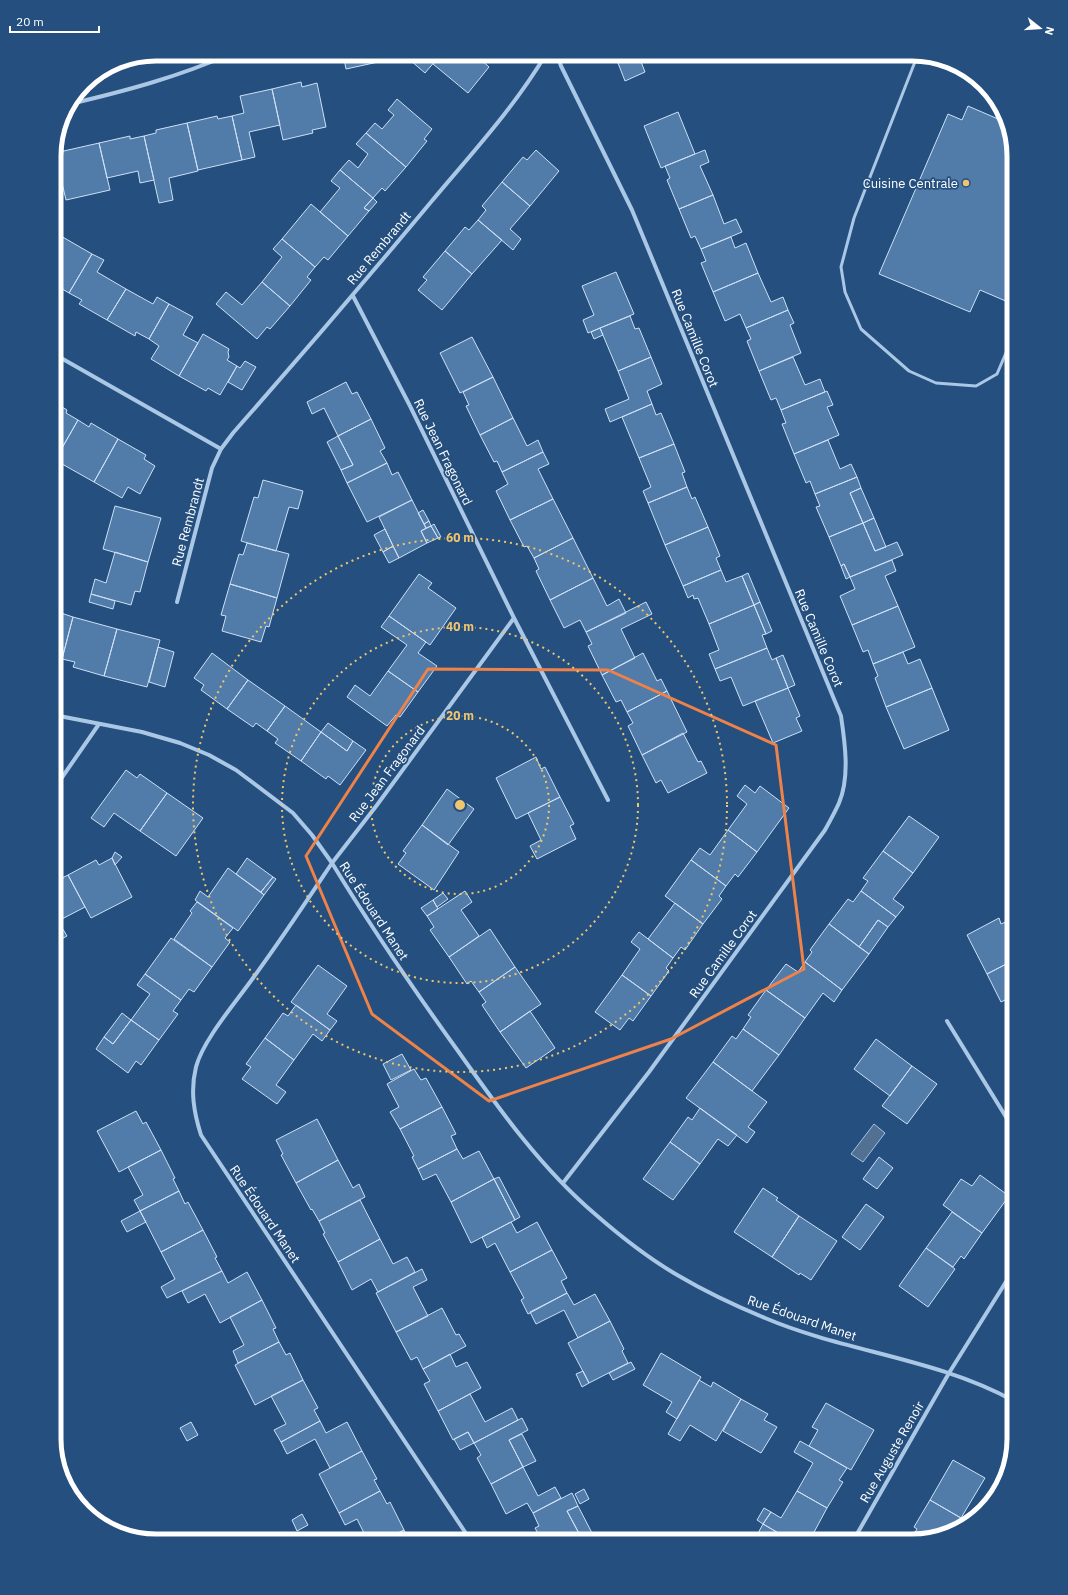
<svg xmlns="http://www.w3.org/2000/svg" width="1068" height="1595" font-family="'IBM Plex Sans',sans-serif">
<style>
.water{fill:#517092;stroke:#9ec3e6}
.building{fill:#517ba9;stroke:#cde0f5}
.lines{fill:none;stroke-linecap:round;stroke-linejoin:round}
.lane{stroke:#aac7e6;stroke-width:3}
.street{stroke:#aac7e6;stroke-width:4}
.marked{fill:none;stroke:#ee8249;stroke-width:3;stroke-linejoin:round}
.ring{fill:none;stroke:#f0c56e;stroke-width:2;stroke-dasharray:2 4}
.poi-dot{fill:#f0c56e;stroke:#244f7e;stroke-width:1.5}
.labels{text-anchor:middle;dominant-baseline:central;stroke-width:3.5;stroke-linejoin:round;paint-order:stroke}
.poi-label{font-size:13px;fill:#fff;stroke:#244f7e;text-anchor:end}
.street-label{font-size:13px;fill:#fff;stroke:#244f7e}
.rim{fill:none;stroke:#fff;stroke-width:5}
.centre{fill:#f0c56e;stroke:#244f7e;stroke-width:2}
.ring-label{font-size:12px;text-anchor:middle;font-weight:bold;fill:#f0c56e;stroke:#244f7e;stroke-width:3.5;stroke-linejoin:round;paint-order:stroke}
</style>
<rect width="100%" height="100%" fill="#244f7e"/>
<path class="water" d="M874,1124L885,1133L863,1162L851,1154Z"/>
<path class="building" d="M343,54H391L392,59L346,69Z
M403,54H441L425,73Z
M441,54H479L480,55L478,57L489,67L468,93L433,64Z
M638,54L645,72L625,81L618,63Z
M301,82L302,87L317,83L326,127L312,130L313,133L283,140L272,89Z
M272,89L280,125L249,132L255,157L242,160L232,116L244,113L240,96Z
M397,99L432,129L424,139L427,141L406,167L366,133L375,123L382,129L394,115L388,110Z
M968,106L1005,122L1014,156V211L1006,229L1014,233V288L1008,302L980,290L970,312L879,274L948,114L962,120Z
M678,112L695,154L661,168L644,126Z
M217,116L218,119L232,116L242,160L198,170L187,123Z
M187,123L198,171L169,178L173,200L159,203L144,136L156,133V130Z
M366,133L406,167L385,191L382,188L373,198L340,170L349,160L358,168L368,154L356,144Z
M130,136V139L144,136L154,180L140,183L138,171L107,178L99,143Z
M99,143L110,190L66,200L55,153Z
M536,150L559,171L530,206L502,182L523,157L527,160Z
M705,150L709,162L700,166L713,195L679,209L667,180L670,178L665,166Z
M340,170L373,198L364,208L369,211L348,236L320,212L340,188L331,181Z
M502,182L530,206L510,229L521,239L513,250L478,220L486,210L482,206Z
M713,195L724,224L736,219L742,232L701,249L695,236L691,238L679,209Z
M373,198L377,202L369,211L364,208Z
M311,204L348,236L328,260L324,257L315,267L282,239Z
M478,220L502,240L472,274L445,251L465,227L469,230Z
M54,232L92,254L69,293L59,287L57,291L54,289Z
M731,237L735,248L746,243L758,273L713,292L701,263L706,261L701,249Z
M282,239L315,267L307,277L311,280L290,306L262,282L282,257L273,249Z
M445,251L472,274L442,310L418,290L427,280L423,277Z
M92,254L104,260L97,272L126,289L107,320L79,304L82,300L69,293Z
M616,272L634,314L588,333L583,320L594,315L582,286Z
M758,273L771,302L783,297L788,310L746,328L740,314L725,321L713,292Z
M262,282L290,306L270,329L267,327L257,339L216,304L226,292L242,305Z
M126,289L153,304L157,297L169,304L149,339L136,332L135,336L107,320Z
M169,304L193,317L183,335L198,343L179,376L151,359L159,346L149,339Z
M788,310L794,323L790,325L801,353L759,371L747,341L751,339L746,328Z
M630,316L635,329L639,328L651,357L618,371L600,328Z
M600,328L603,335L594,339L591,332Z
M203,334L229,349L228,352L229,357L227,360L237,366L220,395L208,388L206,391L179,376Z
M472,337L493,377L460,393L440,353Z
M651,357L662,384L647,391L652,404L610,422L605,409L629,399L618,371Z
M793,357L805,385L820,379L825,392L781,410L776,398L771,400L759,371Z
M245,361L256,367L242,390L228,382L237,366L240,368Z
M493,377L513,418L480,435L466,406L469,405L463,392Z
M346,382L352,394L357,392L371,419L338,436L324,408L312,414L307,402Z
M827,391L833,405L827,407L839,435L794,454L782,424L786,423L781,410Z
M54,402L67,410L66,413L78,420L57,457L54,455Z
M652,404L656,415L661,413L674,444L639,458L622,417Z
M513,418L527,446L538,440L543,452L502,472L497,461L494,462L480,435Z
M371,419L385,448L380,451L387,463L347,483L341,470L353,465L338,436Z
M78,420L89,427L91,423L118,439L94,482L55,460Z
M338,436L353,465L341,470L327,442Z
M118,439L146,455L144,459L155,466L140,494L128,487L122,498L94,482Z
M828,440L840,469L851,464L857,477L815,494L810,481L806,483L794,454Z
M674,444L685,472L682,473L687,487L648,503L643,491L651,487L639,458Z
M543,452L549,464L538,469L553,499L510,520L496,491L508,484L502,472Z
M387,463L392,475L398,472L412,500L367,522L347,483Z
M857,477L861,488L850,493L863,523L829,537L816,507L820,506L815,494Z
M263,480L303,491L298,509L289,507L276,551L241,541L254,497L258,498Z
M687,487L692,499L695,497L708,527L665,545L648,503Z
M861,488L874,518L863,523L850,493Z
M553,499L573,538L534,558L527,546L524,547L510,520Z
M412,500L426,528L421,531L427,543L399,558L379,517Z
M115,506L161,518L148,562L103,549Z
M423,510L429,521L424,524L418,513Z
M874,518L886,547L875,551L863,523Z
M429,521L431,526L426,528L424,524Z
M863,523L875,551L897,542L903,555L850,577L844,564L841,566L829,537Z
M434,524L441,537L438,538L431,526Z
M431,526L438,538L427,543L421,531Z
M708,527L720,556L716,558L721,570L683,586L665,545Z
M385,529L393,546L383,552L374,535Z
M573,538L593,578L550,600L536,571L539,569L534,558Z
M247,543L289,554L277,598L230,584L239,554L243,555Z
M393,546L399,558L389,563L383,552Z
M115,552L148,562L140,592L135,591L131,605L91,594L95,579L106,583Z
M892,560L896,571L885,576L898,606L852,625L840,596L855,589L850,577Z
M844,564L850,577L846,579L841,566Z
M721,570L726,582L742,576L754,605L709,624L698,598L694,599L693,595L688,598L683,586Z
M748,573L760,602L754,605L742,576Z
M419,574L432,583L428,588L456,608L430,645L389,616Z
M593,578L607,606L619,599L626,613L586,632L580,620L564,628L550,600Z
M230,584L277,598L269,627L266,626L261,642L222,631L226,616L221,615Z
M91,594L115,601L113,609L89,602Z
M646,602L652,614L621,629L635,658L602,675L588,646L592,644L586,632Z
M760,602L772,631L766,634L754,605Z
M754,605L766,634L762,635L767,648L715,669L709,654L719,650L709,624Z
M898,606L915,647L873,664L868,650L863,652L852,625Z
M61,613L73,617L62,659L54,657V624L58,625Z
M389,616L426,642L418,653L437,666L418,692L388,671L407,645L381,627Z
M73,617L117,629L104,676L73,667L75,662L62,659Z
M117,629L160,640L147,687L104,676Z
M158,647L174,652L165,687L149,682Z
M767,648L772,660L776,658L788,688L743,706L731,677L720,681L715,669Z
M903,652L908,664L920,659L932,688L886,707L875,678L878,676L873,664Z
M212,653L248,680L227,709L201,690L204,685L194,678Z
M643,653L657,681L661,679L667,691L627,712L621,700L616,702L602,675Z
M783,655L795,685L788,688L776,658Z
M388,671L418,692L400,717L396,715L387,726L347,697L355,685L370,696Z
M248,680L285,706L267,731L256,723L253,727L227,709Z
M788,688L800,716L796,718L802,731L773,743L755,701Z
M932,688L949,730L904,749L886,707Z
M667,691L687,732L642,755L628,726L633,723L627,712Z
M285,706L321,732L301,761L275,743L278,739L267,731Z
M328,723L353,741L347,751L321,732Z
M321,732L347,751L353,741L366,750L340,785L328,776L326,779L301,761Z
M683,733L698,762L701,761L707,773L668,793L661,780L656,783L642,755Z
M536,757L541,769L545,767L560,797L516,819L496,778Z
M126,770L137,778L140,774L167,793L140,831L114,813L104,827L91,818Z
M745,785L755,793L760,786L789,808L757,852L728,830L747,804L737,796Z
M447,789L474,809L448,845L422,825Z
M167,793L203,818L176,856L140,831Z
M560,797L574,824L570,826L576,839L537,859L530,846L541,840L528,813Z
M909,816L939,837L913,873L883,851Z
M422,825L459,852L434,890L398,864L406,853L403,851Z
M728,830L757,852L738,877L735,874L726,886L691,860L700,848L710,855Z
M883,851L913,873L893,899L904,907L896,917L861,891L868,881L863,878Z
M115,852L122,857L115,865L112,858Z
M112,858L132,897L91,918L68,875L96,860L99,865Z
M247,858L273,877L261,892L236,874Z
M691,860L726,886L719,896L722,899L703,924L665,896Z
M228,868L264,895L238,931L195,900L200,891L208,897Z
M68,875L85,907L58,921L67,936L54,943V882Z
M273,877L276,879L264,895L261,892Z
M465,891L472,902L461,910L479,936L449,957L430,930L434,927L427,916Z
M861,891L896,917L888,927L878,920L859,947L829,924L848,899L853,902Z
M443,893L448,899L437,907L433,900Z
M433,900L438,909L427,916L421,908Z
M197,902L233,928L225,938L230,942L212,967L174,939L192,913L190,911Z
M675,903L703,924L685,950L681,947L673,958L648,939Z
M999,918L1001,924L1010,920L1014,927V960L987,974L967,935Z
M878,920L888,927L869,954L859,947Z
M829,924L869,954L842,990L805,962L812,952L810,950Z
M490,929L515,967L479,992L471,981L467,984L449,957Z
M639,932L673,958L666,968L669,971L651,996L622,975L640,949L631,942Z
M171,938L212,967L194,992L189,989L181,1000L145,974Z
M54,944L59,954L54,956Z
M1014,960V1010L1010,1012L1005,1000L1001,1002L987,974Z
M805,962L842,990L834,1002L823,993L805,1018L766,990L786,964L798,972Z
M318,965L347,986L327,1014L337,1021L330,1030L291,1002Z
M515,967L541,1004L500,1032L482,1005L486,1002L479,992Z
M145,974L181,1000L173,1011L178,1014L159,1040L131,1020L150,994L137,985Z
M622,975L651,996L633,1021L629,1018L620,1030L595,1012Z
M766,990L805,1018L779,1055L743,1029L751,1017L748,1015Z
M296,1005L330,1030L322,1041L313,1034L294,1060L265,1038L283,1013L288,1016Z
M530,1011L555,1048L526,1068L500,1032Z
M122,1013L131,1020L113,1044L104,1037Z
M131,1020L159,1040L141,1065L136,1061L128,1073L96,1049L104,1037L113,1044Z
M743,1029L779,1055L752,1091L713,1062L732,1036L736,1039Z
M265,1038L294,1060L276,1085L286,1092L277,1104L242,1079L251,1067L246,1064Z
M876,1039L912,1066L890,1096L854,1069Z
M402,1054L411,1070L391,1080L383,1064Z
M713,1062L767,1102L748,1127L755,1132L747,1143L686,1098Z
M912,1066L937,1084L907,1124L882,1106Z
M414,1069L421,1080L426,1078L442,1107L400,1129L390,1112L399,1107L387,1084Z
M442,1107L456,1134L451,1136L457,1149L418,1169L412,1157L414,1156L400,1129Z
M700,1108L737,1135L728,1146L718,1139L700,1164L670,1142L688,1117L692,1120Z
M136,1111L143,1124L146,1122L161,1150L119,1172L97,1131Z
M317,1119L338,1160L296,1183L281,1155L283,1154L276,1140Z
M670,1142L700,1164L673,1200L643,1179Z
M457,1149L463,1159L479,1151L494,1179L451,1202L436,1174L423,1180L418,1169Z
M161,1150L175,1178L173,1179L179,1191L140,1211L134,1200L143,1195L128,1167Z
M879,1157L893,1168L877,1189L863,1179Z
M338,1160L353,1188L359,1184L365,1197L319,1221L312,1209L311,1210L296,1183Z
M980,1175L1009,1196L982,1233L943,1205L961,1179L972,1186Z
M499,1177L520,1217L515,1220L494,1179Z
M494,1179L515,1220L471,1243L451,1202Z
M763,1188L778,1198L776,1200L799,1216L772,1257L734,1232Z
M179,1191L185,1204L188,1202L203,1230L161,1252L140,1211Z
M360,1200L380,1239L338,1262L323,1234L325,1233L319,1221Z
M866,1204L884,1217L860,1250L842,1237Z
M140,1211L146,1222L127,1232L121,1221Z
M952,1212L982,1233L964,1259L961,1256L953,1267L926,1248Z
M799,1216L837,1241L811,1280L800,1273L799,1275L772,1257Z
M511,1222L517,1233L537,1222L552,1250L510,1272L495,1243L487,1248L482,1237Z
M203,1230L217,1257L215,1258L222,1271L167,1298L161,1287L175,1279L161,1252Z
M380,1239L393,1264L407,1257L415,1272L378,1292L371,1279L352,1290L338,1262Z
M926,1248L955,1269L928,1307L899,1286Z
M552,1250L567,1278L561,1281L567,1293L528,1314L521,1300L524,1298L510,1272Z
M422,1269L427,1280L413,1287L428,1316L396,1332L376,1293Z
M222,1271L228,1283L247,1272L262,1300L220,1323L205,1294L188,1303L182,1291Z
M567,1293L574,1305L595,1294L610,1321L578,1338L564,1310L536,1324L530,1312Z
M262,1300L276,1328L273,1329L279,1342L238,1363L233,1351L244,1345L230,1317Z
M442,1308L456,1335L459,1334L466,1346L423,1369L417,1357L411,1360L396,1332Z
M610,1321L624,1349L622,1351L628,1363L589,1383L568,1343Z
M279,1342L286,1355L290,1353L303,1380L255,1405L235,1365Z
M661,1353L701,1377L677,1419L666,1412L672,1402L643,1385Z
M450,1354L456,1367L467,1362L481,1388L438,1411L424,1384L430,1381L423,1369Z
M631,1362L635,1369L613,1380L609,1373Z
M583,1371L589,1383L582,1387L576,1374Z
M303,1380L318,1408L314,1410L320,1421L281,1442L274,1430L286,1424L271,1396Z
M699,1380L711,1387L713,1382L741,1399L716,1441L690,1425L680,1441L668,1434Z
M470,1394L485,1422L512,1408L518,1420L474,1443L468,1432L453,1440L438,1411Z
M741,1399L768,1414L764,1420L777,1427L761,1453L723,1431Z
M826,1403L874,1430L851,1470L809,1446L818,1430L812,1427Z
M522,1418L528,1430L509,1440L523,1467L491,1484L477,1458L481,1455L474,1443Z
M320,1421L326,1433L347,1422L362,1451L330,1468L315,1439L287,1454L281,1442Z
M191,1422L198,1435L187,1441L180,1428Z
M468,1432L474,1443L460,1450L454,1439Z
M522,1434L536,1461L523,1467L509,1440Z
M800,1441L847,1468L839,1480L843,1482L827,1508L797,1491L813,1463L794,1452Z
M362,1451L377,1479L374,1480L380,1491L339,1513L319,1474Z
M953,1460L985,1478L961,1518L930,1500Z
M523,1467L538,1496L555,1487L561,1498L533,1513L527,1503L506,1514L491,1484Z
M584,1489L589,1499L580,1504L575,1494Z
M380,1491L387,1504L390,1502L404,1530L383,1541H368L357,1519L345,1525L339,1513Z
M797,1491L827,1508L812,1536L808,1534L804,1541H792L763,1524L771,1512L781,1518Z
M572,1493L578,1506L567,1511L582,1539L577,1541H542L535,1528L539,1526L533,1513Z
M930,1500L961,1518L955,1530L910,1541L917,1529L914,1527Z
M578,1506L592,1533L582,1539L567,1511Z
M764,1508L771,1512L763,1524L757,1520Z
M302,1514L308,1525L297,1531L292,1520Z
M763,1524L792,1541H767L757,1535Z
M404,1530L410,1541H383Z"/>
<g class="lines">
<path class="lane" d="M918,54L854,218L841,267L845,292L861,329L909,371L936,383L976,386L997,374L1014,334"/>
<path class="street" d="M557,54L561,66L632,210L841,716C845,743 850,777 839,803C835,812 830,821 825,830L649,1072L563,1183
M70,104C125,91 178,77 230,54
M353,296L410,406L514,618L608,800
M54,354L221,449
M177,602L212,468L221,449L233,433C300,357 366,280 431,202C471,154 514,108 546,54
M54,715L142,732L180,743L209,755L236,770L293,813L312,835L332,863L377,805L514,618
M54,789L99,724
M947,1021L1014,1130
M471,1541L201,1135C194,1113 190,1091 196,1067C203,1040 236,1002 253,978C281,940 306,902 332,863C371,927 414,990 458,1051C499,1109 541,1168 595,1214C619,1235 651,1260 679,1276C706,1292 736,1306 765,1318C845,1352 936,1358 1014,1401
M853,1541L949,1373L1014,1269"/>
</g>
<path class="marked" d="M428,669L608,670L776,745L804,969L671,1039L489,1101L372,1014L306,856Z"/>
<g class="ring">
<circle cx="460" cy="805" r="89"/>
<circle cx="460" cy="805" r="178"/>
<circle cx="460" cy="805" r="267"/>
</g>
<circle class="poi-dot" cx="966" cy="183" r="4"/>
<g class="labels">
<g class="poi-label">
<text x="958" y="183">Cuisine Centrale</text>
</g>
<g class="street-label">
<text transform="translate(379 248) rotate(-50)">Rue Rembrandt</text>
<text transform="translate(695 338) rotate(68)">Rue Camille Corot</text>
<text transform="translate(443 452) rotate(64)">Rue Jean Fragonard</text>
<text transform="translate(188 522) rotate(-75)">Rue Rembrandt</text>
<text transform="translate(819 638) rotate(67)">Rue Camille Corot</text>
<text transform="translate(387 774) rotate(-53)">Rue Jean Fragonard</text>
<text transform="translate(374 911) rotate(57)">Rue Édouard Manet</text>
<text transform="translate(723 954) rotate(-54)">Rue Camille Corot</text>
<text transform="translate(265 1214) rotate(56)">Rue Édouard Manet</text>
<text transform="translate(802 1318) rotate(19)">Rue Édouard Manet</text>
<text transform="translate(892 1452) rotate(-60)">Rue Auguste Renoir</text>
</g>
</g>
<path d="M0 0H1068V1595H0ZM156 61H912A95 95 0 0 1 1007 156V1439A95 95 0 0 1 912 1534H156A95 95 0 0 1 61 1439V156A95 95 0 0 1 156 61Z" fill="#244f7e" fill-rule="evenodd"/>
<path class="rim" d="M156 61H912A95 95 0 0 1 1007 156V1439A95 95 0 0 1 912 1534H156A95 95 0 0 1 61 1439V156A95 95 0 0 1 156 61Z"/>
<circle cx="460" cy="805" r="6" class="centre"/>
<g class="ring-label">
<text x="460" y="542">60 m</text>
<text x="460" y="631">40 m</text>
<text x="460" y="720">20 m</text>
</g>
<g transform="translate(1040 28) rotate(107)" stroke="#244f7e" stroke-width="3" paint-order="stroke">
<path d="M0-3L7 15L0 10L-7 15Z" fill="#ffffff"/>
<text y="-6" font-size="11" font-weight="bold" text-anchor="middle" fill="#ffffff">N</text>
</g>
<path d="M10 26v6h89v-6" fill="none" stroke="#ffffff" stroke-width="2"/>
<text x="16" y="26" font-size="12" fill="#ffffff" stroke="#244f7e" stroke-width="3" paint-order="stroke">20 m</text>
</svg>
